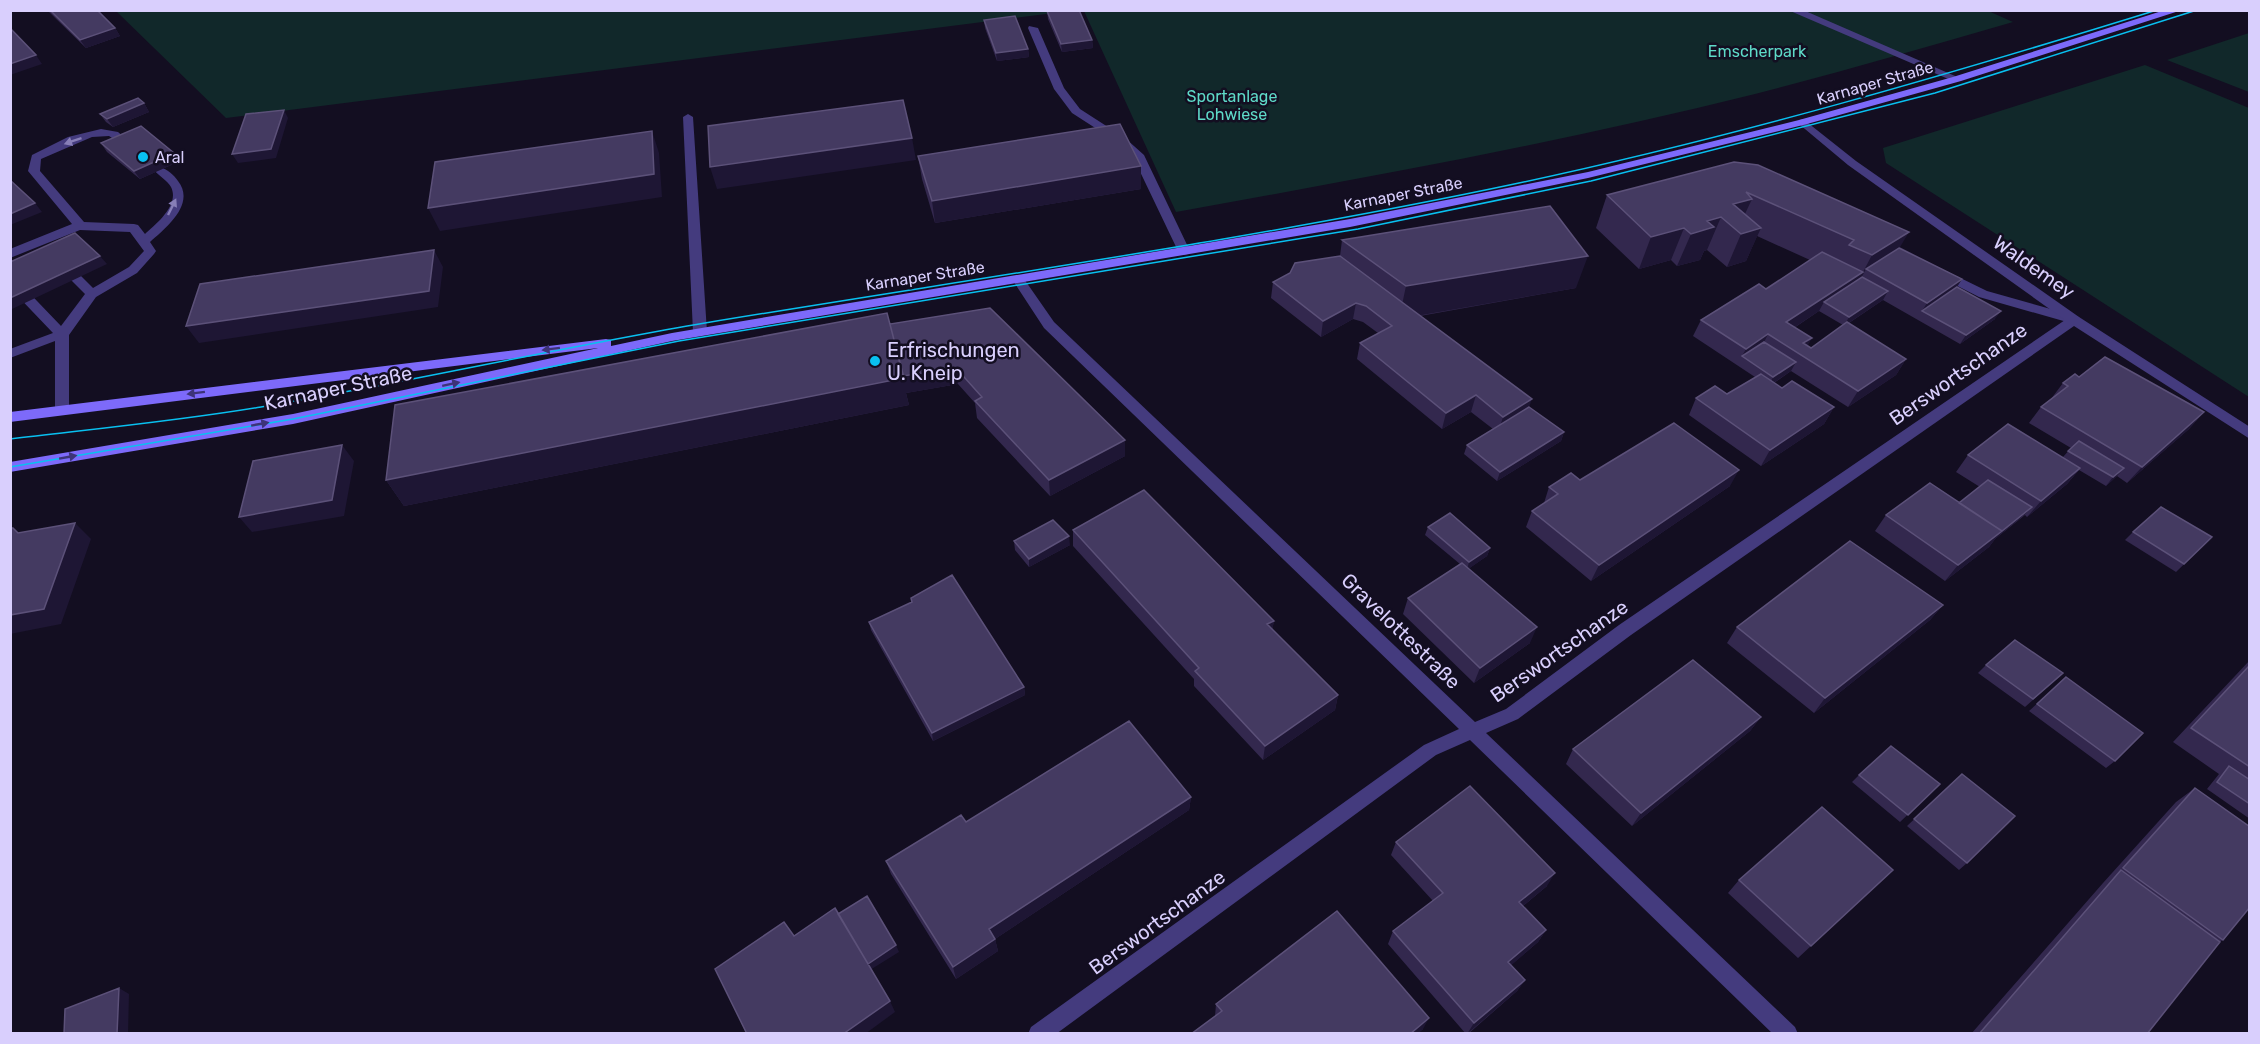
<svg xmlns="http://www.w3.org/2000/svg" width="2260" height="1044" font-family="Rubik,sans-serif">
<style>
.green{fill:#11282a}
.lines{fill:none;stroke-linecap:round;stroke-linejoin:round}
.lane{fill:#443b7e;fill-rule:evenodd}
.street{fill:#443b7e;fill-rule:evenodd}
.secondary{fill:#7d6afa;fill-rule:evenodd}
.tram{stroke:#09c0f0;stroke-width:1.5}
.wall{fill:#33284e;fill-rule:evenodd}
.shaded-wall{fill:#1e1634}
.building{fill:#443a61;stroke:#5c5179;stroke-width:1.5}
.oneway{fill:#877eb7}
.oneway2{fill:#3d3378}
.poi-dot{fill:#09c0f0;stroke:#130e21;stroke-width:2}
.labels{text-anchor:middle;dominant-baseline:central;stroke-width:5;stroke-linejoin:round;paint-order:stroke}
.far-park-label{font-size:16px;fill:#5edac8;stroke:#130e21}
.far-street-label{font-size:16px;fill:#d9cffd;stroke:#130e21}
.far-poi-label{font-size:16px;fill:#d9cffd;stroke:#130e21;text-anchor:start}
.street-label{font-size:20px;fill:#d9cffd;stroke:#130e21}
.poi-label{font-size:20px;fill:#d9cffd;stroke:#130e21;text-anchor:start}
</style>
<rect width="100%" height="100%" fill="#130e21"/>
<path class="green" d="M1986,10L2013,22C1927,47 1841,72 1755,94C1563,142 1369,177 1176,212L1084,11Z
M116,11H1070L226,118Z
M2249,33V92L2167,60Z
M2145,65L2249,108V397L1886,163L1883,148Z"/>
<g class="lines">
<path class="lane" d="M1788,10H1803L1962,79L1953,81Z
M1029,26L1038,28L1064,88L1080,109L1125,138L1144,155L1190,251L1188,254L1184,255L1178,251L1133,157L1117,142L1072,113L1054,89L1028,28Z
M688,114L693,117L707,332L700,336L693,332L683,117Z
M101,129L118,132L132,144L126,147L109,136L92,137L41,159L40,171L84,222L134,224L138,225L145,234C156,224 180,205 171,187C167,180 159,176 154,170L160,167C167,169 174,175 178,181C196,204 166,228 150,242L156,251L154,254L137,273L96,297L69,335V410L62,415L55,410V341L10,358V349L53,333L10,288V276L14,277L61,326L85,294L58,267V261H66L93,288L129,267L144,251L130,232L80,230L10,258V249L72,224L28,171L32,155L68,137Z
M1942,269L1987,291L2079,317L2080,320L2074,324L1979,297L1938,276L1936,273Z"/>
<path class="street" d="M1803,119L1856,161L2079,317L2250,427V439L2074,326L1631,635L1518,719L1486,733L1795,1027L1798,1034H1773L1470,740L1436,755L1056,1034H1028L1031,1027L1424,745L1459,729L1044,328L1012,279L1014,276H1022L1054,322L1475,722L1506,709L1619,625L2065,320L1848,165L1799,124V120Z"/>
<path class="secondary" d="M2165,10H2182L1961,81L1807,124L1588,178L1350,227L672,341L293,424L10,472V462L293,414L598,348L10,422V412L606,339L611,340V346L672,333L1350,219L1588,172L1799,120L1953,77Z"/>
<path class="tram" d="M10,439C94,429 178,421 261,407C410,382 557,348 705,323C977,278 1250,240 1519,183C1735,137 1947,75 2157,10
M10,467L293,419L679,341L1358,229L1591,181L1935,93L2197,10"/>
</g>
<path class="wall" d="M47,10H97L115,28L120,36L86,48Z
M1047,11L1092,40L1093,48L1062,52L1048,19Z
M984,20L1028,49L1029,57L997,61L985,28Z
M144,103L149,112L113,127L106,122L100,114Z
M101,143L174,153L180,161L140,179L107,152Z
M918,156L1141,166V189L935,223L922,179Z
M1734,162L1962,279L1957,287L1995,319L1960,344L1883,300L1849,323L1906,359L1896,375L1848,407L1791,371L1774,383L1782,388L1834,407L1824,424L1761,466L1689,415L1696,398L1727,394L1755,377L1693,336L1701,320L1766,289L1810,260L1757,236L1746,261L1727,267L1707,250L1704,251L1700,260L1677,266L1671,260L1639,269L1596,228L1607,195ZM1819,311L1843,325L1811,348L1807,346L1794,328Z
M1342,240L1576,288L1420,316L1529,407L1564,432L1561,441L1497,481L1464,454L1467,445L1493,429L1471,412L1442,429L1357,359L1360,343L1378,333L1363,322L1353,319L1321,337L1271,298L1273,282L1340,256Z
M890,324L1125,456L1050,496L977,418L975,403L958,384L906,393L909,405L404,506L386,480Z
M2079,377L2204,412L2189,429L2127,483L2117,476L2106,486L2079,470L2067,484L2027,517L2025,515L1995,539L1989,547L1945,581L1875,531L1886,515L1959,503L1980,487L1956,472L1968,455L2063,457L2071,448L2029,423L2041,407L2051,399L2063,383Z
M1580,480L1730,486L1591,581L1526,527L1532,511L1544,503L1549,487Z
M1428,527L1490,548L1487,556L1468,569L1530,643L1474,683L1403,614L1408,598L1460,564L1425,535Z
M1073,530L1274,621L1272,630L1338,695L1335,710L1263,760L1194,686V679L1073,546Z
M2133,532L2212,537L2176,572L2125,540Z
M1014,541L1070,545L1029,567L1015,550Z
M1943,605L1930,620L1814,713L1727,643L1737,627Z
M869,622L1024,687L1025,695L933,741L871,630Z
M2250,660V819L2207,789L2219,774L2173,742Z
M1986,665L2063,673L2025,707L1978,673Z
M2066,677L2115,761L2106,768L2029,711Z
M1761,717L1750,731L1632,826L1566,764L1573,749Z
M1962,774L1967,863L1959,870L1907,826Z
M1859,775L1940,784L1900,822L1852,782Z
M2195,788L2223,940L2219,942L2147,1034H1971L2103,883L2176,802Z
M1191,797L1189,810L995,939L998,951L956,979L891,874L886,861L966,822Z
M1396,842L1547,886L1523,906L1546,930L1538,942L1511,965L1525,980L1517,991L1468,1034H1466L1388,944L1393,931L1433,901L1391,855Z
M1893,870L1798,958L1728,893L1739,880Z
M1216,1004L1423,1029L1417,1034H1191L1215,1016Z"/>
<path class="shaded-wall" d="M115,28L120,36L86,48L80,40Z
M1092,40L1093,48L1062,52L1061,44Z
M1028,49L1029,57L997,61L996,53Z
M36,55L42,64L10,75V64Z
M144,103L149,112L113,127L107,119Z
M284,110L288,118L276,158L238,163L232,154Z
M652,131L659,153L662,197L440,231L428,208Z
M912,138L916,160L717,189L710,167Z
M174,153L180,161L140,179L134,171Z
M1141,166V189L935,223L932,201Z
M1752,199L1737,231L1733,204Z
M35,203L42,212L10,225V214Z
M1721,217L1707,250L1704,251L1700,260L1677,266L1691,234L1707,221Z
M1684,228L1671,260L1639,269L1651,237Z
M1761,228L1746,261L1727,267L1741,234Z
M1909,232L1890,264L1866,269L1857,286L1824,302L1819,311L1777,339L1786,322L1863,272L1872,255Z
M434,250L443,267L438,307L199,343L186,326Z
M100,256L107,264L10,310V298Z
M1588,256L1576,288L1399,319L1406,286Z
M1962,279L1951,296L1922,311L1917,319L1927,303Z
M1888,291L1883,300L1844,326L1849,317Z
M1356,303L1353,319L1321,337L1323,321Z
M2001,311L1995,319L1960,344L1966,335Z
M1768,334L1760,351L1742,356L1746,349Z
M1812,338L1803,354V343Z
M1906,359L1896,375L1848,407L1858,391Z
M1796,362L1791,371L1769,386L1773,377Z
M956,368L958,384L906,393L909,405L404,506L386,480L903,376Z
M1476,395L1471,412L1442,429L1446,413Z
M1532,399L1526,416L1498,433L1503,417Z
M1834,407L1824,424L1761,466L1770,450Z
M2204,412L2189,429L2127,483L2142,467Z
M1564,432L1561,441L1497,481L1500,472Z
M1125,440V456L1050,496L1049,480Z
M342,445L354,461L344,516L252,532L239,517Z
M2080,468L2067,484L2027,517L2041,501Z
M2124,468L2117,476L2106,486L2113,477Z
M1739,470L1730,486L1591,581L1599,565Z
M2032,507L2024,515L1995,539L1989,547L1945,581L1958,565Z
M75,523L91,539L61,624L10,634V615Z
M1069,536L1070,545L1029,567V559Z
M1490,548L1487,556L1467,570L1469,562Z
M1943,605L1930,620L1814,713L1825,698Z
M1274,621L1271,636L1267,624Z
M1537,627L1530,643L1474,683L1480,668Z
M1024,687L1025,695L933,741L932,733Z
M1338,695L1335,710L1263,760L1265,746Z
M1761,717L1750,731L1632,826L1641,813Z
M1191,797L1189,810L995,939L998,951L956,979L953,967L989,929Z
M1555,873L1547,886L1512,915L1519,902Z
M1546,930L1538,942L1501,974L1508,962Z
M896,945L899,952L870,970L867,964Z
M1525,980L1517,991L1467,1034L1474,1023Z
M119,988L129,994L128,1034H117Z
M890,1001L895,1012L865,1034H843Z
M1429,1018L1423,1029L1417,1034H1410Z"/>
<path class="building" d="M50,10H97L115,28L80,40Z
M1053,10H1079L1092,40L1061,44L1047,11Z
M1015,16L1028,49L996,53L984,20Z
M10,28L36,55L10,64Z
M138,98L144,103L107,119L100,114Z
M903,100L912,138L710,167L708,126Z
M284,110L271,149L232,154L246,114Z
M1120,124L1141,166L932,201L918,156Z
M141,126L174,153L134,171L101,143Z
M652,131L654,174L428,208L435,162Z
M1734,162L1758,165L1909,232L1872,255L1849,245L1854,240L1746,192L1752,199L1733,204L1761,228L1741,234L1721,217L1707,221L1714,227L1691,234L1684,228L1651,237L1607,195Z
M10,180L35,203L10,214Z
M1550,206L1588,256L1406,286L1342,240Z
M75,233L100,256L10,298V262Z
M1899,248L1962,279L1927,303L1866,269Z
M434,250L429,291L186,326L200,284Z
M1822,252L1863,272L1786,322L1812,338L1803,343L1811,348L1847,322L1906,359L1858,391L1768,334L1746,349L1701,320L1759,284L1766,289Z
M1340,256L1532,399L1503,417L1476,395L1446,413L1360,343L1392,326L1366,306L1356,303L1323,321L1273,282L1290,273L1295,263Z
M1862,277L1888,291L1849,317L1824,302Z
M1957,287L2001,311L1966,335L1922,311Z
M990,308L1125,440L1049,480L975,401L982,397L956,368L903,376L890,324Z
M887,313L904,378L386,480L395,405Z
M1764,342L1796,362L1773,377L1742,356Z
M2105,357L2204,412L2142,467L2041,407L2068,386L2063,383L2075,374L2079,377Z
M1761,374L1782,388L1792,381L1834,407L1770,450L1696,398L1715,386L1727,394Z
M1529,407L1564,432L1500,472L1467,445Z
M1674,423L1739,470L1599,565L1532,511L1558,494L1549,487L1571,473L1580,480Z
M2008,424L2080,468L2041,501L1968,455Z
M2079,441L2124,468L2113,477L2068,451Z
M342,445L332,500L239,517L253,461Z
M1988,480L2032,507L2002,531L1959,503Z
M1930,483L2002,531L1958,565L1886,515Z
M1144,490L1274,621L1267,624L1338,695L1265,746L1195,671L1199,668L1073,530Z
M2161,507L2212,537L2184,564L2133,532Z
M1450,513L1490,548L1469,562L1428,527Z
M1053,520L1069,536L1029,559L1014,541Z
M75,523L44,609L10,615V528H13L18,533Z
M1850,541L1943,605L1825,698L1737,627Z
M1462,563L1537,627L1480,668L1408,598Z
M952,575L1024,687L932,733L869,622L912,602L911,598Z
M2015,640L2063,673L2033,699L1986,665Z
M1693,660L1761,717L1641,813L1573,749Z
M2250,665V767L2191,728Z
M2066,677L2143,733L2115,761L2037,704Z
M1129,721L1191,797L989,929L995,939L953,967L886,861L961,815L966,822Z
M1891,746L1940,784L1908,815L1859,775Z
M2229,766L2250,780V804L2217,782Z
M1962,774L2015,816L1967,863L1914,819Z
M1470,786L1555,873L1519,902L1546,930L1508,962L1525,980L1474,1023L1393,931L1443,893L1396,842Z
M2195,788L2250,827V907L2223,940L2123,868Z
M1822,807L1893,870L1811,946L1739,880Z
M2121,870L2220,942L2147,1034H1979Z
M867,896L896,945L868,964L838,914Z
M835,908L890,1001L843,1034H747L715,969L784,922L794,936Z
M1337,911L1429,1018L1410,1034H1191L1222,1011L1216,1004Z
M119,988L117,1034H64L65,1009Z"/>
<defs><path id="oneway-solid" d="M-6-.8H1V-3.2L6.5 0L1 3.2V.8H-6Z" transform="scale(1.5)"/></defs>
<g class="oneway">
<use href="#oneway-solid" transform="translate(73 141) rotate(161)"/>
<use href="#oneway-solid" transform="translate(172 207) rotate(-64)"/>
</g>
<g class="oneway2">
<use href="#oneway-solid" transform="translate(551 349) rotate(173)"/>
<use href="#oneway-solid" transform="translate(451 384) rotate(-12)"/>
<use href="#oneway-solid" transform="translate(196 393) rotate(173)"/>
<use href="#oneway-solid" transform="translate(260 424) rotate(-10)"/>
<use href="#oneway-solid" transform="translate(68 457) rotate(-10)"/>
</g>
<g class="poi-dot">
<circle cx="143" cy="157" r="6"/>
<circle cx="875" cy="361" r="6"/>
</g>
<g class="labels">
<g class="far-park-label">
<text x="1757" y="51">Emscherpark</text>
<text x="1232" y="96">Sportanlage<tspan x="1232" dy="18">Lohwiese</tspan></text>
</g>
<g class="far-street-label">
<text transform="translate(1875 83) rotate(-16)">Karnaper Straße</text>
<text transform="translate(1403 194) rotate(-11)">Karnaper Straße</text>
<text transform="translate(925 276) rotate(-9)">Karnaper Straße</text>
</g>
<g class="far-poi-label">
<text x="155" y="157">Aral</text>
</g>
<g class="street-label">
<text transform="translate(2034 267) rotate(35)">Waldemey</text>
<text transform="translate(1958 374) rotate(-35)">Berswortschanze</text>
<text transform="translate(338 388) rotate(-12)">Karnaper Straße</text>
<text transform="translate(1401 631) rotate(44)">Gravelottestraße</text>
<text transform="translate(1559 651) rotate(-35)">Berswortschanze</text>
<text transform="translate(1157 922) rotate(-36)">Berswortschanze</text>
</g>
<g class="poi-label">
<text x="887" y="350">Erfrischungen<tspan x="887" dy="23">U. Kneip</tspan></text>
</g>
</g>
<rect width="2260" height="1044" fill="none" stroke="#d9cffd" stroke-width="24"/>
</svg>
